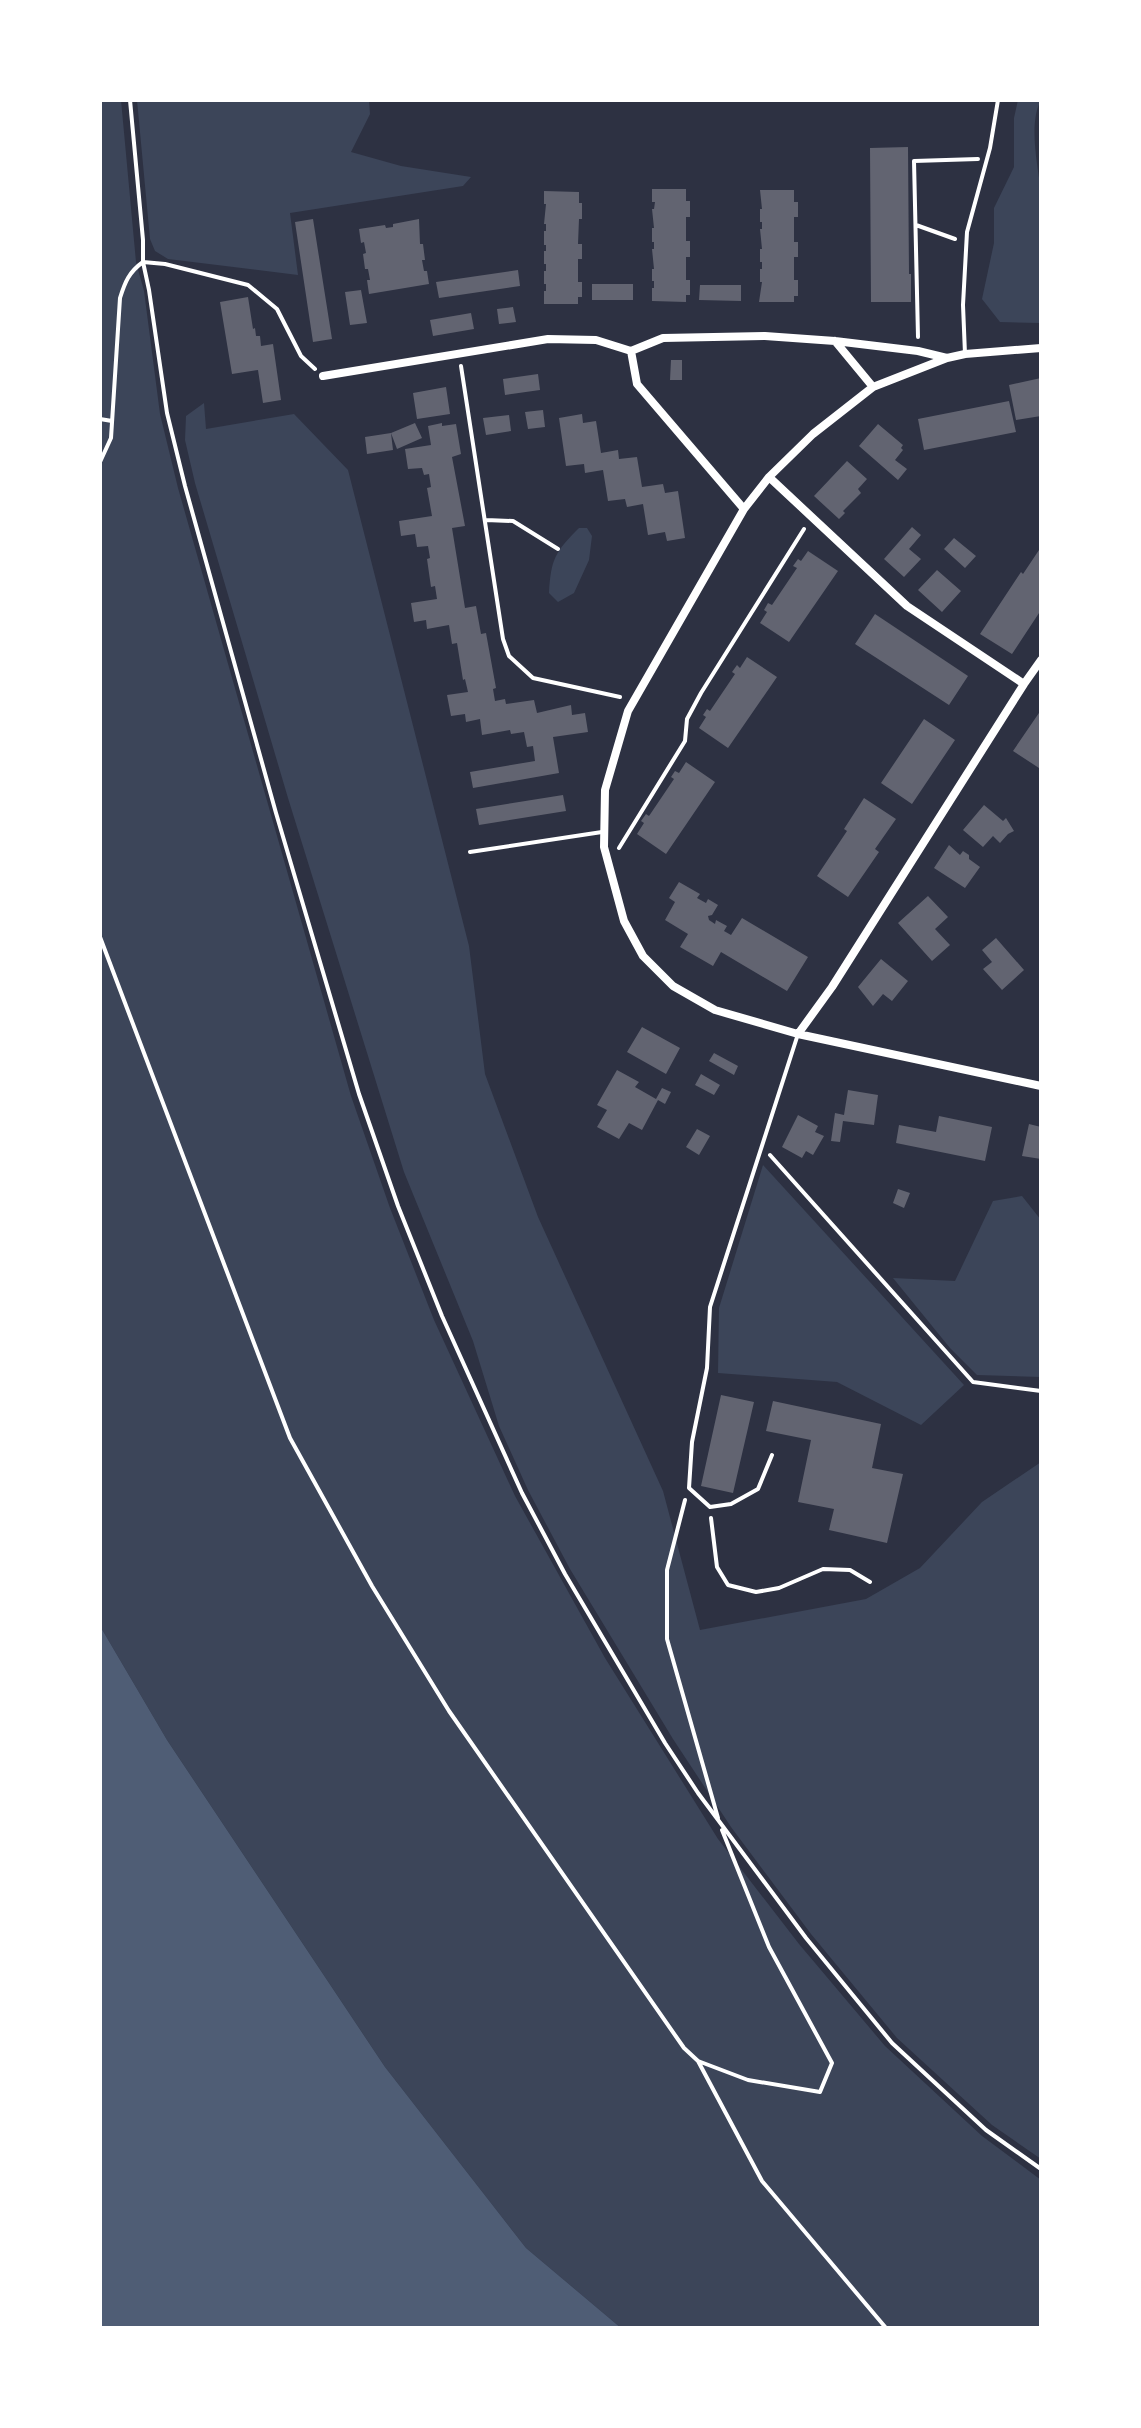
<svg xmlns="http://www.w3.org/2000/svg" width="1141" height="2428" font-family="Inter,sans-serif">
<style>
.green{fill:#3c4559}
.water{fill:#4f5d75}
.building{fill:#626471}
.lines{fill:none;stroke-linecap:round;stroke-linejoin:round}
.path{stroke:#fff;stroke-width:4}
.service{stroke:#fff;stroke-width:4}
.minor{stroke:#fff;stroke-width:8}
</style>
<rect width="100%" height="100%" fill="#2d3142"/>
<path class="green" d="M100,100H121L136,262L144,291L160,414L178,488L351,1096L390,1208L434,1320L515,1496L605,1658L718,1839L799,1944L885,2046L982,2136L1041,2180V2328H621L526,2248L385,2067L167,1740L100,1626Z
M137,100H369L370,114L351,152L401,166L471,177L463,186L290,213L298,275L168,259L155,251L150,239Z
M1018,100H1041C1028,124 1038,166 1041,192C1045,234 1041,281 1041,323L1000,322L982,299L994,243V208L1014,167V118Z
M204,403L206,429L294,414L348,470L469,946L485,1074L538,1217L663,1491L700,1630L866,1599L920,1568L982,1502L1041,1462V2159L992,2125L897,2038L811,1934L731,1827L673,1739L570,1569L528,1490L499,1426L473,1341L404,1172L288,798L195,483L185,440L186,416Z
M579,528H587L592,536L589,560L574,593L558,602L549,593C551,559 555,552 579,528Z
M763,1165L964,1385L921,1425L837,1382L718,1373L719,1308Z
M1022,1196L1041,1220V1377L977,1375L950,1348L893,1278L955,1281L993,1201Z"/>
<path class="water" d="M100,1626L167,1740L385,2067L526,2248L621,2328H100Z"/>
<path class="building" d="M908,147L909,274H911V302H871L870,148Z
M652,189H686V201H690V217H686V241H690V257H686V280H690V295H686V302L652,301V288H654V281H652V269H654L652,249H654V242H652V228H654L652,209H654L655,202H652Z
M760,190H794V202H798V217H794V242H798V257H794V280H798V296H794V302H759L762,282H760V269H762V262H760V249H762L760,229H762V222H760V209H762Z
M544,191L579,192V203H582V219H579L578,244H582V259H578V282H582V297H578V304H544V291H546V284H544V271H546V264H544V251H546V245H544V231H546V224H544L546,204H544Z
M313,219L332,339L313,342L295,222Z
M419,219L420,244H423L425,260H422L424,271H427L429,284L369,294L367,280H370L368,269H365L363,254L366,253L364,242L361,243L359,229L385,225L386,228L393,227V224Z
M518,270L520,286L439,298L436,282Z
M592,284H633V300H592Z
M700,285H741V301L699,300Z
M361,290L367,323L350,325L345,292Z
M248,297L253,329L255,328L256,336H260L261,346L273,344L281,400L263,403L258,370L232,374L220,302Z
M513,307L516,322L499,324L497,309Z
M471,313L474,329L433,336L430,320Z
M671,360H682V380H670Z
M538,374L540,390L505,395L503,379Z
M1041,378V416L1016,420L1009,385Z
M446,387L450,414L417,419L413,393Z
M1009,401L1016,432L924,450L918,419Z
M543,410L545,427L528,429L525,412Z
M582,414L583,423L596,421L601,453L618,450L619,459L637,457L642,487L663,484L665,493L678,491L685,538L667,541L665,532L648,535L643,504L627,507L625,499L608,501L603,470L585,473L584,464L566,466L559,418Z
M509,415L511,431L486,435L483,418Z
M415,423L422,438L397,449L391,433L393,450L367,454L365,437L391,433Z
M442,423V426L456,424L461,454L452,457L465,526L452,528L465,608L476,606L481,634L486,633L496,688L493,689L495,701L505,699L506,704L534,700L537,713L571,705L572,715L585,713L588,732L553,737L559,773L473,788L470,772L535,761L533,746L527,747L524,732L511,734L510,730L482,735L480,719L466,722L465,714L451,716L447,695L468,692L465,679L463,680L457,643L452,644L449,625L427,629L426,620L414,622L411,603L437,599L435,586L431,587L427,559L430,558L428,546L417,547L415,534L401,536L399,521L432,516L427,488L431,487L429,474L424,475L422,468L408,469L405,449L431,445L428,426Z
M878,424L903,445L901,448L903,450L895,460L907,469L898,480L859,446Z
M847,461L867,479L858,489L861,493L843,511L845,513L839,519L814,496Z
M912,527L921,535L909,549L921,559L904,577L884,559Z
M954,538L976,556L965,568L944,549Z
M1041,547V610L1012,654L980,634L1021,572L1023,574Z
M808,551L838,571L789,642L760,623L767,612L764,610L768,603L772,605L797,568L793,566L798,559L801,561Z
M937,570L961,591L942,612L918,590Z
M875,614L968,676L949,705L855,644Z
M747,657L777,677L728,748L699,728L706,717L703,715L707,709L710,711L735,674L732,672L737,665L740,668Z
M1041,710V765L1039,768L1013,751Z
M924,719L955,740L912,804L881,783Z
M686,762L715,782L666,854L637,834L644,823L641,821L646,814L649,816L674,779L671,777L675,771L679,773Z
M563,795L566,811L479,825L476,809Z
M864,798L896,819L875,849L879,852L848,897L817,876L847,831L844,829Z
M984,805L1003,821L1006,818L1014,831L1008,834L1000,843L993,836L983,847L963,830Z
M949,845L960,855L963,851L969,855V859L980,867L965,888L934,868Z
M679,882L700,894L697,898L706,903L708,899L718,905L712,915L708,916L709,920L715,924L716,920L727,926L724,931L731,935L742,918L808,957L787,991L721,952L713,966L680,947L688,934L665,920L675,902L669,898Z
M928,896L948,917L935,929L950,945L932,961L898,923Z
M996,938L1024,970L1002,990L983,969L992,962L982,950Z
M881,959L908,981L892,1001L883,994L873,1006L858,987Z
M642,1027L680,1048L666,1074L627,1052Z
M714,1053L738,1066L734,1075L709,1061Z
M617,1070L639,1082L635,1087L656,1099L662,1088L671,1092L665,1104L658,1100L642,1130L629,1123L619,1139L597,1127L607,1110L597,1105Z
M701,1074L720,1085L714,1095L695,1085Z
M848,1090L878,1095L874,1125L843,1121L840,1142L831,1141L835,1113L844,1115Z
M798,1115L818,1126L815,1132L824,1136L813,1155L806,1151L802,1158L782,1147Z
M939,1116L992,1127L985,1161L896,1143L899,1125L936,1132Z
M1029,1124L1041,1127V1159L1022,1156Z
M697,1129L710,1136L699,1155L686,1147Z
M898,1189L910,1193L904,1208L893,1203Z
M721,1395L754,1402L733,1493L701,1486Z
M773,1401L881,1424L872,1468L903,1474L887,1543L829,1530L834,1509L798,1502L811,1440L766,1431Z"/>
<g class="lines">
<path class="path" d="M130,100L143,240V262L149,290L167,413L185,486L276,813L359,1094L398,1206L442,1316L522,1493L565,1574L665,1743L698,1793L806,1938L892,2043L986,2130L1041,2169
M916,225L955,239
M143,262L165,264L248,285L277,309L301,356L315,369
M918,337L914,161L978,159
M461,366L503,639L509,656L533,678L620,697
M100,419L112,421
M100,462L111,438L120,298C125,282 129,272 143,262
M486,520L513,521L558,549
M619,848L685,741L687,719L701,693L804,529
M100,937L290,1438L372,1586L449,1711L684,2048L698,2061L748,2080L820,2092L832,2063L769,1947L722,1830
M770,1155L973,1382L1041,1391
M685,1500L667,1570V1639L718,1818
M711,1518L717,1567L728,1585L756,1592L779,1588L823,1569L850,1570L870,1582
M698,2061L762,2181L886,2328"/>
<path class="service" d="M965,354L963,305L967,232L990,148L998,100
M470,852L602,832
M772,1455L758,1489L731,1504L710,1507L689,1488L692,1442L707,1368L710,1307L798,1034"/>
<path class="minor" d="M835,341L873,387
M1041,348L965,354L947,358L873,387L813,434L769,477L744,509L628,711L605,790L604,847L624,921L643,956L673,986L715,1010L798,1034L1041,1086
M631,351L637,384L744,509
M323,376L548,339L596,340L631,351L663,338L765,336L835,341L918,351L947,358
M769,477L907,606L1024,684
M798,1034L832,987L1024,684L1041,660"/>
</g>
<rect width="1141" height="2428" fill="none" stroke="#ffffff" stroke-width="204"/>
</svg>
